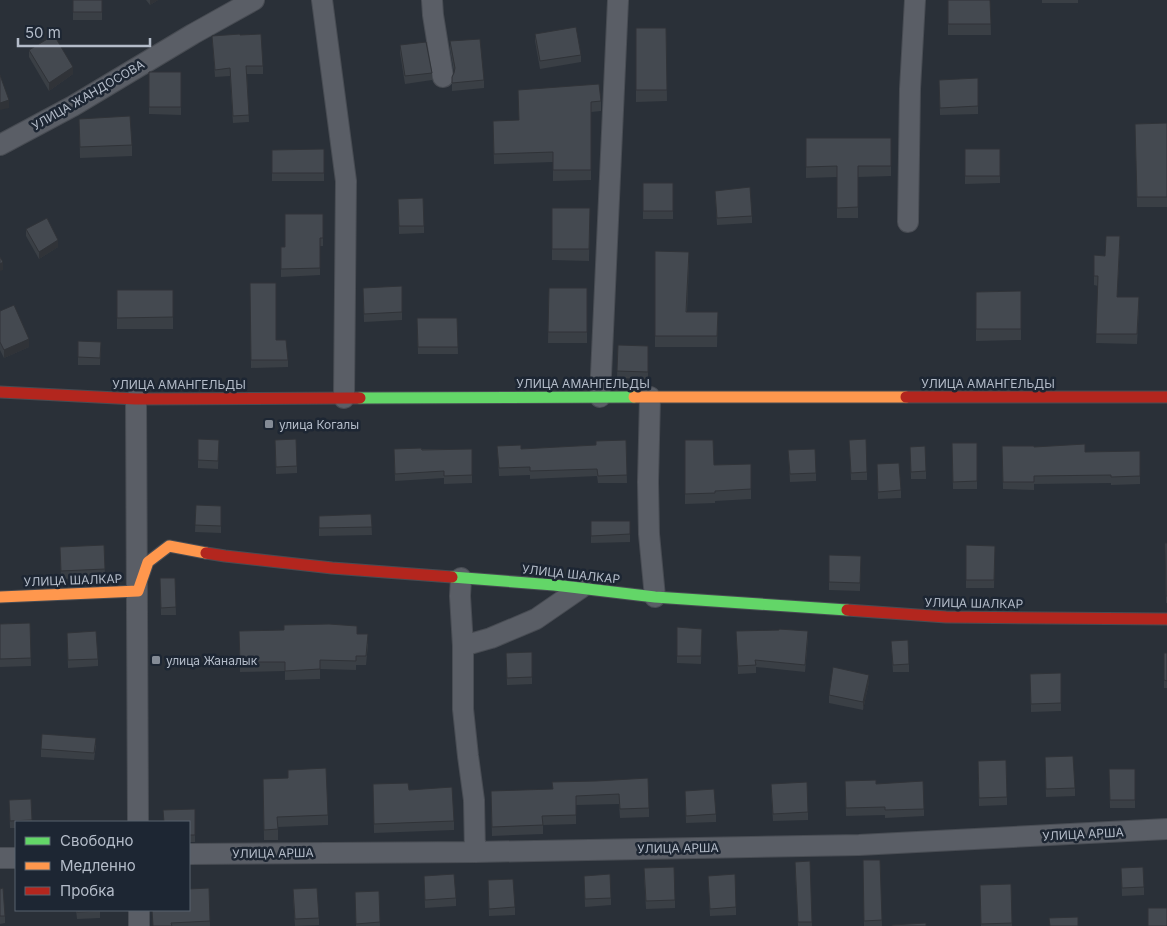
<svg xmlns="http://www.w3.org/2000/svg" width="1167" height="926" font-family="Inter,sans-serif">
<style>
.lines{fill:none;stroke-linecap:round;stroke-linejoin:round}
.street-casing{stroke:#484c53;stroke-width:22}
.fast-casing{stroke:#484c53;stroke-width:13}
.slow-casing{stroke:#484c53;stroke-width:13}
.jam-casing{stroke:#484c53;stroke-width:13}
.street{stroke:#5a5e66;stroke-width:20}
.fast{stroke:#63d668;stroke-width:11}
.slow{stroke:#ff974d;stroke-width:11}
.jam{stroke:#b3261e;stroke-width:11}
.wall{fill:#3a3f45}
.shaded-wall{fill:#303338}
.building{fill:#444950;stroke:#303338}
.poi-dot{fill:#848b96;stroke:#1d2633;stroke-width:2}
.labels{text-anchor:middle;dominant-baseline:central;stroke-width:5;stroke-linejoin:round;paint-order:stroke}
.street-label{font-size:12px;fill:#b4bcc9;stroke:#1d2633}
.poi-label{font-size:12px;fill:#b4bcc9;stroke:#1d2633;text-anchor:start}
</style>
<rect width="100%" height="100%" fill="#2a3038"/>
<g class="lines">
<g class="street-casing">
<path id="street" d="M322,0L346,181L344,398
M432,0L433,15L443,77
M0,145L73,106L193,34L254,0
M908,222L910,89L915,0
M600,397L618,0
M650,397L648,482L649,534L655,597
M136,399L138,822
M461,578L460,596L463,646
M475,852L474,800L468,756L463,709V646L491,638L536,619L581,588
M189,854L475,852L859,845L1167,829
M0,858H16
M139,910V926"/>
</g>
<g class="fast-casing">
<path id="fast" d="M360,398L634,397
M452,577L554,585L655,597L847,610"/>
</g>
<g class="slow-casing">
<path id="slow" d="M634,397H906
M0,597L138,591L148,562L169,546L206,553"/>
</g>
<g class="jam-casing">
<path id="jam" d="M0,392L136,399L360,398
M906,397H1167
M206,553L225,556L332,568L452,577
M847,610L946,617L1167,619"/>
</g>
<use href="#street" class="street"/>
<use href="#fast" class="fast"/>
<use href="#slow" class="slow"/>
<use href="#jam" class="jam"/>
</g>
<path class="wall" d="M73,0H102V20H73Z
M146,0H158L150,5Z
M948,0H990L991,35H948Z
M1042,0H1078V3H1042Z
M636,28H666L667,101L636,102Z
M535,34L581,55V62L540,69L535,41Z
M240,35L263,66V74H247L249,122L233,123L230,76L215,77L212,36Z
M450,41L484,80V88L452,91V77L454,72L450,49Z
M400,45L432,73V80L405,84L400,53Z
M29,50L73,74L49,91L29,57Z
M149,72H181V115L149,114Z
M978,78V114L940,115L939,80Z
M518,90L601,101V111L591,112V180L553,181V162L494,164L493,131L519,120Z
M79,119L132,145V156L80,158Z
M1167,123V207H1137L1135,124Z
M806,138H891V176L858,177V218H837V177L806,178Z
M324,149V181H272V150Z
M965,149H1000V183L965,184Z
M643,183H673V219H643Z
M715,191L752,216V223L717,225Z
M398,199L424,226V233L399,234Z
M552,208H590L589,261L552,260Z
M323,214V246H320V275L281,277V247H285Z
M26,229L58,247L39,259L26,236Z
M1120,246L1117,297L1139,307L1137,344L1096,343L1098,286L1094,285V255L1105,256Z
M655,251L689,263L687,312H718L717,347H655Z
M250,283L276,340L288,360V367L251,368Z
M363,288L402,312V320L364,322Z
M549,288H587V343H548Z
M117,290H173V329H117Z
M1021,291V340L976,341V292Z
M0,311L29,347L4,358L0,350Z
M417,318H457L458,354H418Z
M101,342L100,365H78V357Z
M618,345L648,346V379L617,378Z
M198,439L219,440L218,469L198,468Z
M275,440L297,466V473L276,474Z
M626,440L627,483H598L597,476L530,479V475L499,476L497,446L521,449L596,445Z
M685,440L714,465L751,464V499L715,501V503L685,504Z
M849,440L867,472V480H851Z
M952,443H977V489H953Z
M1002,446L1034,447L1085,452L1140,451V484L1111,485V483L1034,484V490L1003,489Z
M910,447L926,471V479H911Z
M394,449H472V483L444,484V478L395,481Z
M788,450L816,473V481L790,482Z
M877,471L901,490V498L878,499Z
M196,505L221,506V533L195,532Z
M371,514L372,535L319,536V516Z
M591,521H630V542L591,543Z
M1165,543H1167V603H1166Z
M104,545L105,577L61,579L60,547Z
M966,545L995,546L994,588H966Z
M829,555L861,556L860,591L829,590Z
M160,578H175L176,615H161Z
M30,623L31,666L0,667V624Z
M677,627L702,629L701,664L677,663Z
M239,631L357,634L368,644L366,665H356V670L320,669V679L285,680V671L240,672Z
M736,631L808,638L805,672L756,667V673L738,674Z
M67,633L98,659V666L68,668Z
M891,641L909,664V672H893Z
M532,652V684L507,685L506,653Z
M1167,653V688H1164V680Z
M1061,673V711L1031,712L1030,674Z
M869,682L863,710L829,703V695Z
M96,745L94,760L41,757V749Z
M1045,765L1075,788V796L1046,797Z
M978,769L1007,797V805L979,806Z
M1109,769H1135V808H1110Z
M596,781L649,808V817L620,818L619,804L576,805V824L543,825V834L492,836L491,800Z
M845,781L876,784L924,809V816L885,818V815L846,816Z
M373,784L409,790L454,821V830L374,833Z
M263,789L328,815V825L278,827V840H264Z
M685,791L716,814V822L686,823Z
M771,791L808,812V820L773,821Z
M31,799L32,822H16V828H10L9,800Z
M195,809V842H189V822Z
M863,860H880L882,926H864Z
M810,861L812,926H798L795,870Z
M1121,868L1144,887V895L1122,896Z
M424,876L456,898V906L425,908Z
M584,876L611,898V905L585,907Z
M644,876L675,900V908L646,909Z
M708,876L736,907V915L710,916Z
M1011,884L1012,926H981L980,885Z
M209,888L210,926H153L152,910H189Z
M488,888L515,907V915L489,916Z
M0,889L5,916V923L0,924Z
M379,891L380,926H356L355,892Z
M293,897L319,918V925L295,926Z
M76,910H100V918L77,919Z"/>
<path class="shaded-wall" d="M150,0H158L150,5Z
M73,67V74L49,91V83Z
M9,100V108L0,110V103Z
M58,240V247L39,259V252Z
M3,262V270L0,271V264Z
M29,339V347L4,358V350Z
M869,675V682L863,710V702Z"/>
<path class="building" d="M73,0H102V12H73Z
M948,0H990L991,24H948Z
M576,27L581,55L540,61L535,34Z
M636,28H666L667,90H636Z
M240,34V35L261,34L263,66H246L249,115L233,116L230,68L215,70L212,36Z
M54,35L73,67L49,83L29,50Z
M480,39L484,80L452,83V77L454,73L455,68L450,41Z
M426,42L432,73L405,76L400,45Z
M149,72H181V107H149Z
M0,75L9,100L0,103Z
M978,78V106L940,108L939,80Z
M599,84L601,101L591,102V170H553V152L494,154L493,121L519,120L518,90Z
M130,116L132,145L80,147L79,119Z
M1167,123V197H1137L1135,124Z
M806,138H891V166H858V207L837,208V166L806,167Z
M324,149V173H272V150Z
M965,149H1000V176H965Z
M643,183H673V211H643Z
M750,187L752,216L717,218L715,191Z
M423,198L424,226H399L398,199Z
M552,208H590L589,249H552Z
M285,214H323V238H320V268L281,269V247H285Z
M47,218L58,240L39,252L26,229Z
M1106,236H1120L1117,297H1139L1137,334H1096L1098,276H1094V255L1105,256Z
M655,251L689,252L686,312H718L717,336H655Z
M0,257L3,262L0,264Z
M250,283H276V340H286L288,360H251Z
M402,286V312L364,314L363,288Z
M549,288H587V332H548Z
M117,290H173V317L117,318Z
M1021,291V329H976V292Z
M14,305L29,339L4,350L0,342V311Z
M417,318H457L458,347H418Z
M78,341L101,342L100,358L78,357Z
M618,345L648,346V372L617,371Z
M198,439L219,440L218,461L198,460Z
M296,439L297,466L276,467L275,440Z
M866,439L867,472L851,473L849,440Z
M626,440L627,475L598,476L597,469L530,471V467L499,468L497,446L521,445V449L596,445V441Z
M685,440H713L714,465L751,464V489L715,491V493L685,494Z
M952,443H977V481L953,482Z
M1085,444V452L1140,451V476L1111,477V475L1034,476V482H1003L1002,446H1034V447Z
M925,446L926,471L911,472L910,447Z
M421,448L422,450L472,449V475L444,476V471L395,474L394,449Z
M815,449L816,473L790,474L788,450Z
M899,463L901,490L878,492L877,464Z
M196,505L221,506V526L195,525Z
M371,514L372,527L319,528V516Z
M591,521H630V534L591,536Z
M1165,543H1167V596H1166Z
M104,545L105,569L61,571L60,547Z
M966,545L995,546L994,580H966Z
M829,555L861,556L860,583L829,582Z
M160,578H175L176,607L161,608Z
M30,623L31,658L0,659V624Z
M329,624L357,626V634H368L366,656H356V661L320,660V669L285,671V662H240L239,631L284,630V625Z
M677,627L702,629L701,656H677Z
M779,629L808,631L805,665L755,660L756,665L738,666L736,631L779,630Z
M96,631L98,659L68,660L67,633Z
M908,640L909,664L893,665L891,641Z
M532,652V677L507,678L506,653Z
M1164,653H1167V681L1164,680Z
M833,667L869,675L863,702L829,695Z
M1061,673V703L1031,704L1030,674Z
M42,734L96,738L94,753L41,749Z
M1073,756L1075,788L1046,789L1045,757Z
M1006,760L1007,797L979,798L978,761Z
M326,768L328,815L277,817L278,829L264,830L263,779L288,778V770Z
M1109,769H1135V800H1110Z
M648,778L649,808L620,809L619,794L576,796V815L542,816L543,825L492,827L491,791L553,789L552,782L596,781Z
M876,780V784L923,781L924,809L885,810V807L846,808L845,781Z
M807,782L808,812L773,814L771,784Z
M408,783L409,790L452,787L454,821L374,824L373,784Z
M714,789L716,814L686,816L685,791Z
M31,799L32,820L10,821L9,800Z
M195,809V835H189V822H164L163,810Z
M863,860H880L882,920L864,921Z
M810,861L812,922H798L795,862Z
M674,867L675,900L646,901L644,868Z
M1143,867L1144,887L1122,888L1121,868Z
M454,874L456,898L425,900L424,876Z
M610,874L611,898L585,899L584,876Z
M735,874L736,907L710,909L708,876Z
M513,879L515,907L489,909L488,880Z
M1011,884L1012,923L981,924L980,885Z
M3,888L5,916H0V889Z
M209,888L210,921L171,923L172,926H153L152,910H189V889Z
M317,888L319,918L295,919L293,889Z
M379,891L380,922L356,924L355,892Z
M1148,908H1167V926H1148Z
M77,910H100V911L77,912Z
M1078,917V926H1050L1049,918Z
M926,923V926H892V925Z"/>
<g class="poi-dot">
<rect x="264" y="419" width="10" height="10" rx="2.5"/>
<rect x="151" y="655" width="10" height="10" rx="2.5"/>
</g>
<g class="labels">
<g class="street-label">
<text transform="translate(88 95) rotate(-30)">УЛИЦА ЖАНДОСОВА</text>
<text x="583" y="383">УЛИЦА АМАНГЕЛЬДЫ</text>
<text x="988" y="383">УЛИЦА АМАНГЕЛЬДЫ</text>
<text x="179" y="384">УЛИЦА АМАНГЕЛЬДЫ</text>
<text transform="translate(571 574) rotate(6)">УЛИЦА ШАЛКАР</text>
<text transform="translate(73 580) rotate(-2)">УЛИЦА ШАЛКАР</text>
<text transform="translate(974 603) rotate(1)">УЛИЦА ШАЛКАР</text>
<text transform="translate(1083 834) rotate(-3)">УЛИЦА АРША</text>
<text transform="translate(678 848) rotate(-1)">УЛИЦА АРША</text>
<text transform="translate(273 853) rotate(-1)">УЛИЦА АРША</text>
</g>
<g class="poi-label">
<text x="279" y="424">улица Когалы</text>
<text x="166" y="660">улица Жаналык</text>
</g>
</g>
<rect x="15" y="821" width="175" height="90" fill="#1d2633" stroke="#59626f"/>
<rect x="25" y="837" width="25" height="8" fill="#63d668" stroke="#59626f"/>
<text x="60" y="846" font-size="15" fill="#b4bcc9">Свободно</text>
<rect x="25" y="862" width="25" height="8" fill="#ff974d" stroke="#59626f"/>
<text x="60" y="871" font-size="15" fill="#b4bcc9">Медленно</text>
<rect x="25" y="887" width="25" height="8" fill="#b3261e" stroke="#59626f"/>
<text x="60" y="896" font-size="15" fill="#b4bcc9">Пробка</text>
<path d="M18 38v8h132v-8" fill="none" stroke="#b4bcc9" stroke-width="2.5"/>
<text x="25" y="38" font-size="15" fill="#b4bcc9" stroke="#1d2633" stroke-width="4" paint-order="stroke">50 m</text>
</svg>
